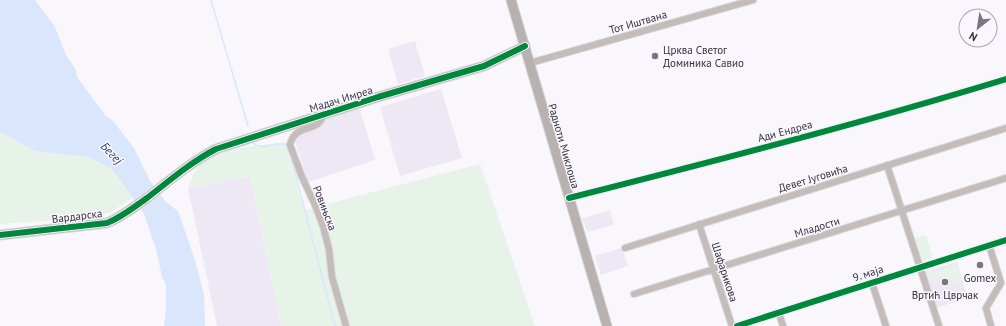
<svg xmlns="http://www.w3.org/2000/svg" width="1006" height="326" font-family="'PT Sans',sans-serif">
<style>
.built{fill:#ede8f3}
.green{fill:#e7f3e9}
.water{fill:#dae6fb}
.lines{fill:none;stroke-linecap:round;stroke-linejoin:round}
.stream{stroke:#dae6fb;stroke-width:1.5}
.street-casing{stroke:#d6d4d9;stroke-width:8}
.secondary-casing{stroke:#d6d4d9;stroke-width:11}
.street{stroke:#c3bcbb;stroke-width:6}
.secondary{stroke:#b8b1af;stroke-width:9}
.cycleway-casing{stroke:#f9f6fd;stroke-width:8}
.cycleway{stroke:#00873e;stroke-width:6}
.poi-dot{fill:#7a7680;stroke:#f9f6fd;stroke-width:1.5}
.labels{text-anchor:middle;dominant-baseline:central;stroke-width:3;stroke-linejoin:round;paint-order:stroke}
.street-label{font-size:11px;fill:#36303d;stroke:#f9f6fd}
.poi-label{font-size:11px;fill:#36303d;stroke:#f9f6fd}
.water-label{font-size:12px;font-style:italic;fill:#304d7a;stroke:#f9f6fd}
</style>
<rect width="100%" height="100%" fill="#f9f7fc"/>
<path class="built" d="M415,41L425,76L398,84L388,49Z
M441,89L462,158L400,176L380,107Z
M359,106L375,160L308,182L294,138L319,125L324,121L327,114Z
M250,176L281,326H217L188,188Z
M610,210L614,225L587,232L582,218Z
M622,248L628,266L601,275L595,256Z
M957,262L968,298L935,308L923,272Z"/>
<path class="green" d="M0,132L35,151L88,157L112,169L132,198L111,212L98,216L74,219L0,224Z
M286,142L304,210L480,164L535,326H281L250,176L188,188C191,183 192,176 195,171C209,148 262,145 286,142Z
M926,235L933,258L921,262L913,239Z
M957,264L962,283L958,284L943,277L930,281L928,273Z"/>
<path class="water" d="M0,0H35L55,27L66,55L76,70L77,77L105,115L113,121L134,148L150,181L167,203L178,211L195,260L204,295L205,326H164L166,307V285L162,277L156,249L144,214L112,169L88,157L35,151L0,132Z"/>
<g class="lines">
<path class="stream" d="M211,0L248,126
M253,143C264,152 275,140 286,145L290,153L335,326"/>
<g class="street-casing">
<path id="street" d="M530,63L753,0
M321,115L322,118C316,133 295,123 290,145L302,177L316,207L323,226L329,249L332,277L346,326
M887,165L939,326
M569,198C715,161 862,123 1006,79
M699,224L732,326
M989,245L1001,283L986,308L991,326
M625,248L1006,128
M872,283L886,326
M634,294L1006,178
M779,313L783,326
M737,326L1006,240"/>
</g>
<g class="secondary-casing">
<path id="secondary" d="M511,0L607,326
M0,235L107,223C122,217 134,207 147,198C169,181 191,162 216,149L378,97L484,66L525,46"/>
</g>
<use href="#street" class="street"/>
<use href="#secondary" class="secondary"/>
<g class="cycleway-casing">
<path id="cycleway" d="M569,198C715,161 862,123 1006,79
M0,235L107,223C122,217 134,207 147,198C169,181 191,162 216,149L378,97L484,66L525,46
M737,326L1006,240"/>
</g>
<use href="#cycleway" class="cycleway"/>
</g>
<g class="poi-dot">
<circle cx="655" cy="56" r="4"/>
<circle cx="980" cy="265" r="4"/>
<circle cx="945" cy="282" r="4"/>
</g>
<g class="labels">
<g class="street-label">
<text transform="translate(638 22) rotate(-16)">Тот Иштвана</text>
<text transform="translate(341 99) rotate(-17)">Мадач Имреа</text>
<text transform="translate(785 131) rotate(-15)">Ади Ендреа</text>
<text transform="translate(564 146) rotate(74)">Радноти Миклоша</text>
<text transform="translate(813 178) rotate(-17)">Девет Југовића</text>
<text transform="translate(325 208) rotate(69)">Ровињска</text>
<text transform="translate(77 216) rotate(-7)">Вардарска</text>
<text transform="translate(817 227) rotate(-17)">Младости</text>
<text transform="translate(725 272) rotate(72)">Шафарикова</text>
<text transform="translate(868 273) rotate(-18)">9. маја</text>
</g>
<g class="poi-label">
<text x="663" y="50" text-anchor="start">Црква Светог<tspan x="663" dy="13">Доминика Савио</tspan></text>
<text x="980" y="278">Gomex</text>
<text x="945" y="295">Вртић Цврчак</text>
</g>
<g class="water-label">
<text transform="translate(112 153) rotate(46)">Бегеј</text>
</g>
</g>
<g transform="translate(978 28) rotate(210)"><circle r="19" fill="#f9f6fd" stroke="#aba7b0"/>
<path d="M0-3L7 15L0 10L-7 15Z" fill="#7a7680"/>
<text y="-6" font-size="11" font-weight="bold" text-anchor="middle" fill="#36303d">N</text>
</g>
</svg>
